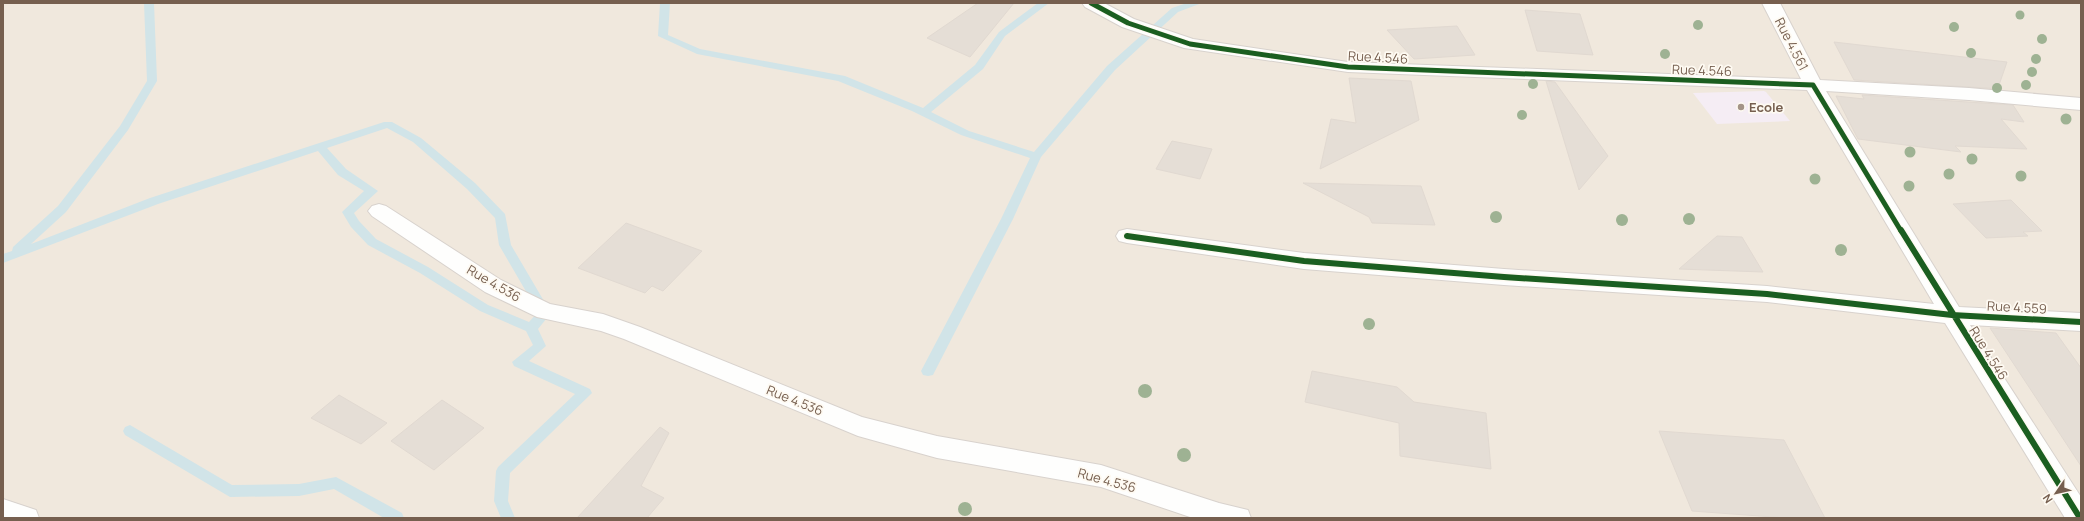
<svg xmlns="http://www.w3.org/2000/svg" width="2084" height="521" font-family="Manrope,sans-serif">
<style>
.residential{fill:#f0e8dd}
.education{fill:#f5edf4}
.lines{fill:none;stroke-linecap:round;stroke-linejoin:round}
.stream{fill:#d1e4e8;fill-rule:evenodd}
.building{fill:#e5ded6;stroke:#e1d9d1}
.minor-casing{stroke:#d8d2cd;stroke-width:2}
.minor{fill:#fefefd;fill-rule:evenodd}
.cycleway-far1-casing{stroke:#fefaf2;stroke-width:7}
.cycleway-casing{stroke:#fefaf2;stroke-width:9}
.cycleway-far1{stroke:#1b5e20;stroke-width:5}
.cycleway{stroke:#1b5e20;stroke-width:6}
.tree{fill:#9eb293}
.poi-dot{fill:#a49487;stroke:#fefaf2;stroke-width:1.5}
.labels{text-anchor:middle;dominant-baseline:central;stroke-width:3.5;stroke-linejoin:round;paint-order:stroke}
.street-label{font-size:13px;fill:#765f4f;stroke:#fefaf2}
.poi-label{font-size:13px;font-weight:bold;fill:#765f4f;stroke:#fefaf2;text-anchor:start}
</style>
<rect width="100%" height="100%" fill="#f8f5ef"/>
<path class="residential" d="M3,3H2081V518H3Z"/>
<path class="education" d="M1764,91L1766,92L1790,121L1717,124L1693,93Z"/>
<g class="lines">
<path class="stream" d="M144,3H154L157,81L128,130L66,212L31,244L150,198L384,122H392L421,138L475,183L505,214L511,245L551,313L538,329L546,346L529,361L590,389L592,393L510,473L508,501L515,518H501L494,501L496,471L498,467L575,394L514,366L512,362L533,345L526,331L480,311L420,273L368,245L351,227L342,212L364,191L338,175L318,151L158,204L3,263V254L12,251L13,247L58,206L120,126L147,81ZM387,128L413,142L467,189L495,218L499,245L538,312L529,322L488,305L428,267L376,239L359,221L354,213L378,191L346,169L327,148Z
M660,3H670L668,35L700,49L845,76L923,108L975,65L999,32L1038,3H1049L1005,36L983,69L931,112L969,131L1034,152L1107,66L1172,8L1187,3H1202L1178,12L1115,70L1041,157L1013,219L935,371L933,375L928,376L923,375L921,371L1001,219L1030,158L961,135L912,111L838,81L697,54L658,36Z
M130,425L232,485L299,484L336,477L402,513L404,518H384L334,489L299,496L230,497L125,435L123,431L125,427Z"/>
</g>
<path class="building" d="M978,3H1014L970,57L927,38Z
M1525,10L1580,14L1593,55L1537,51Z
M1457,26L1475,55L1414,59L1387,30Z
M1834,42L2007,62L1999,85L2002,89L1854,80Z
M1349,78L1411,81L1419,120L1320,169L1331,119L1356,123Z
M1546,81L1555,82L1608,156L1579,190Z
M1862,95L2013,105L2024,122L2001,119L2027,149L1955,146L1961,152L1858,139L1836,96L1864,99Z
M1172,141L1212,149L1200,179L1156,169Z
M1303,183L1421,186L1435,225L1372,223L1369,217Z
M2011,200L2042,231L2023,232L2028,236L1986,238L1953,204Z
M626,223L702,251L663,291L652,286L645,293L578,268Z
M1717,236L1742,237L1763,272L1679,269Z
M1990,328L2056,333L2081,368V466Z
M1312,371L1397,387L1414,402L1486,413L1491,469L1400,456L1399,423L1305,402Z
M339,395L387,423L361,444L311,418Z
M442,400L484,428L434,470L391,441Z
M660,427L669,433L641,486L664,498L647,518H577Z
M1659,431L1784,440L1825,518H1786L1692,511Z"/>
<g class="lines">
<g class="minor-casing">
<path id="minor" d="M1082,3H1104L1134,19L1193,39L1348,62L1801,79L1762,3H1780L1820,80L1969,88L2081,98V110L1969,100L1826,91L1959,307L2081,313V331L1970,325L2081,497V518H2065L1945,323L1767,302L1504,285L1304,269L1127,243L1119,241L1116,236L1119,231L1127,229L1304,253L1504,269L1767,286L1934,304L1807,90L1348,72L1184,48L1122,27L1085,7Z
M379,204L386,206L501,280L550,304L603,314L640,327L862,417L937,436L1101,465L1219,503L1248,510L1251,518H1193L1101,487L937,458L858,436L624,339L601,331L537,317L485,292L372,216L368,211L372,206Z
M3,499L36,510L39,518H3Z"/>
</g>
<use href="#minor" class="minor"/>
<g class="cycleway-far1-casing">
<path id="cycleway-far1" d="M1091,3L1128,23L1190,44L1348,67L1813,85L1901,231"/>
</g>
<g class="cycleway-casing">
<path id="cycleway" d="M1901,230L2080,518
M1127,236L1304,261L1504,277L1767,294L1952,315L2081,322"/>
</g>
<use href="#cycleway-far1" class="cycleway-far1"/>
<use href="#cycleway" class="cycleway"/>
</g>
<g class="tree">
<circle cx="2020" cy="15" r="4.5"/>
<circle cx="1698" cy="25" r="5"/>
<circle cx="1954" cy="27" r="5"/>
<circle cx="2042" cy="39" r="5"/>
<circle cx="1971" cy="53" r="5"/>
<circle cx="1665" cy="54" r="5"/>
<circle cx="2036" cy="59" r="5"/>
<circle cx="2032" cy="72" r="5"/>
<circle cx="1533" cy="84" r="5"/>
<circle cx="2026" cy="85" r="5"/>
<circle cx="1997" cy="88" r="5"/>
<circle cx="1522" cy="115" r="5"/>
<circle cx="2066" cy="119" r="5.5"/>
<circle cx="1910" cy="152" r="5.5"/>
<circle cx="1972" cy="159" r="5.5"/>
<circle cx="1949" cy="174" r="5.5"/>
<circle cx="2021" cy="176" r="5.5"/>
<circle cx="1815" cy="179" r="5.5"/>
<circle cx="1909" cy="186" r="5.5"/>
<circle cx="1496" cy="217" r="6"/>
<circle cx="1689" cy="219" r="6"/>
<circle cx="1622" cy="220" r="6"/>
<circle cx="1841" cy="250" r="6"/>
<circle cx="1369" cy="324" r="6"/>
<circle cx="1145" cy="391" r="7"/>
<circle cx="1184" cy="455" r="7"/>
<circle cx="965" cy="509" r="7"/>
</g>
<circle class="poi-dot" cx="1741" cy="107" r="4"/>
<g class="labels">
<g class="street-label">
<text transform="translate(1792 44) rotate(63)">Rue 4.561</text>
<text transform="translate(1378 57) rotate(3)">Rue 4.546</text>
<text transform="translate(1702 70) rotate(2)">Rue 4.546</text>
<text transform="translate(494 283) rotate(30)">Rue 4.536</text>
<text transform="translate(2017 307) rotate(3)">Rue 4.559</text>
<text transform="translate(1989 353) rotate(58)">Rue 4.546</text>
<text transform="translate(795 400) rotate(22)">Rue 4.536</text>
<text transform="translate(1107 480) rotate(15)">Rue 4.536</text>
</g>
<g class="poi-label">
<text x="1749" y="107">Ecole</text>
</g>
</g>
<rect width="2084" height="521" fill="none" stroke="#765f4f" stroke-width="8"/>
<g transform="translate(2056 493) rotate(236)" stroke="#fefaf2" stroke-width="3" paint-order="stroke">
<path d="M0-3L7 15L0 10L-7 15Z" fill="#765f4f"/>
<text y="-6" font-size="11" font-weight="bold" text-anchor="middle" fill="#765f4f">N</text>
</g>
</svg>
